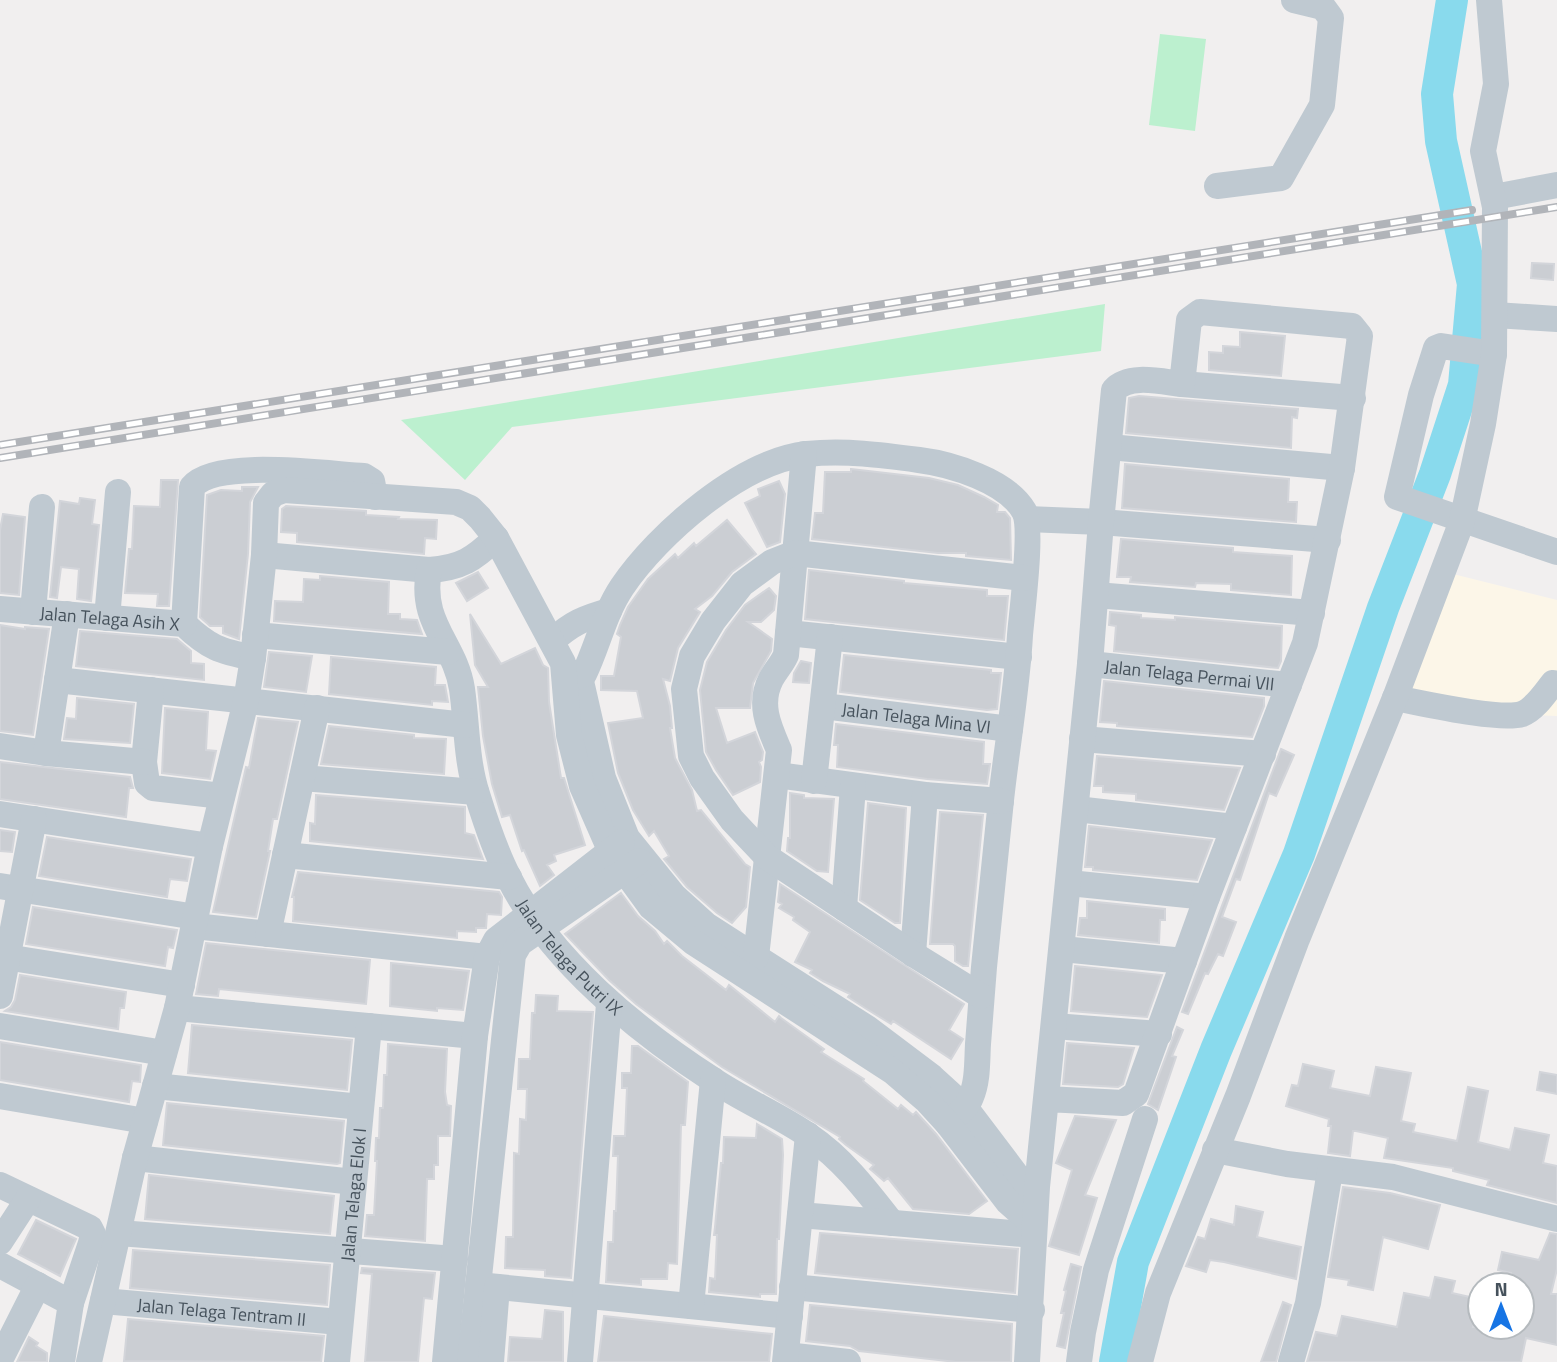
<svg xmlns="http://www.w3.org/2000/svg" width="1557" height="1362" font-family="'Titillium Web',sans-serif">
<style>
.commercial{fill:#fcf6e8}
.green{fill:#bcf0cf}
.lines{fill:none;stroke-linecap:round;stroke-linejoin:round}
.river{stroke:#89daed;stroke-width:32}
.building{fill:#cbced3;stroke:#d3d5da;stroke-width:2}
.minor{stroke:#bfc9d1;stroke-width:26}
.rail-casing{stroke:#b1b4b9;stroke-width:8}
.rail{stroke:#fff;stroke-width:5;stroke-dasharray:16;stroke-linecap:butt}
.labels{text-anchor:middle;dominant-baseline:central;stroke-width:5;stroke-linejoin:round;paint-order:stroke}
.street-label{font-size:18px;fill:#46525c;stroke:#fff}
</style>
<rect width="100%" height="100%" fill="#f1efef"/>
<path class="commercial" d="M1437,570L1557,600V716L1383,709Z"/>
<path class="green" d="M1160,34L1206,39L1195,131L1149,125Z
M1105,304L1101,351L512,427L465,480L401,420Z"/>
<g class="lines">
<path class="river" d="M1115,1362L1133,1262L1216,1050L1299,854L1383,608L1435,474L1464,385L1473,284L1441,141L1437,94L1452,0"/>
</g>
<path class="building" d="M1532,263L1554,264L1553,280L1531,278Z
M1240,332L1285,336L1281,376L1209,370V352L1223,353V346L1240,347Z
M1139,396L1298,409L1297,418L1292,417L1291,448L1126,433L1129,398Z
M1125,464L1289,479L1288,502H1297L1296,522L1122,508Z
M851,469L929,478L958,485L984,497L998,505L997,512H1005L1010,518L1011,560L966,556V553H938L812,539L815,513H823L825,472H851Z
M161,480H178L169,606H157L158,594L125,593L129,549H132L134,506L160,507Z
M779,481L785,494L780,542L767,547L745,503L760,496L758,489Z
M242,487H258L250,502L248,554L239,639L223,633V626H210L200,617L207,495L221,490L242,491Z
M80,498L95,500L92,524L99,525L91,601L77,599L79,569L61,567L57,598L50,597L60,501L79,504Z
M286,506L366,511V515L399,517L398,519L437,520L436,539L425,538L424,554L297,542V533L281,532L282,509Z
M3,514L25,517L19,595L0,593V530Z
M727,520L756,554L732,572L712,596L695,609L700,612L678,648L670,681L663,679L670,706L672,728H670L675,758L692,790L697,811L701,810L745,864L750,867L746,907L732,923L717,913L687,887L664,859L669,856L654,831L649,836L633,810L618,773L608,723L643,718L637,691L601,690V676H614L621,637L617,634L620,625L628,607L648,579L675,554L678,558L694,543L696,546Z
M1121,539L1233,548V552L1292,556L1291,595L1231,590V584L1196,583L1195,587L1130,582L1131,577H1117Z
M809,570L904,581V583L987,590V596H1008L1004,640L805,619Z
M478,572L488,588L467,601L456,583Z
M320,576L389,582L388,614H400V619L417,620L422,634L274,621L275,601L303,602L304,579L320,580Z
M769,588L776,596L774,610L761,622H748L772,639L771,651L753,683L750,708H716L727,743L755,732L763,752L762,760L759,762L761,767L760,782L733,795L716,770L706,752L700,690L707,662L726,630L745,605Z
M1110,612L1141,615V618L1175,620V617L1282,626L1281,661L1278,668L1114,651L1116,626L1109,625Z
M470,614L501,664L535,648L543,665L548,668L549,702L561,778H564L585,845L554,855L556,861L547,865L554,875L540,886L524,850L522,851L510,815L502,817L492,784L483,736L478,687H488L475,665Z
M0,625L25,629V627L49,629L33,735L0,731Z
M80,631L177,639L191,651V663L204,664V680L76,666Z
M269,652L312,656L306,692L264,687Z
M844,655L991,670V673H1001L997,709L987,710L840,692Z
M331,657L436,667L435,685H445L448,702L432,701V705L329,694Z
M801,661L811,663L809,683L793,682L794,673Z
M1104,681L1264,698V706L1252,737L1117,726V723L1100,722Z
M77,698L134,704L130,743L64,739L67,718L76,719Z
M165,708L208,712L206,750L216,751L210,779L162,773Z
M258,718L298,722L277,819H273L268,851H270L256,917L213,912L246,767L249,768Z
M836,724L984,742L983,764H990L987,784L927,779L837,767L838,745H834Z
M329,726L414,735V738L446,739L444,774L321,764Z
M1281,749L1294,755L1276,796L1269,793L1240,880L1236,879L1222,917L1236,922L1223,956L1218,954L1208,974L1205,973L1188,1014L1182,1012Z
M1097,756L1240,768L1224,810L1136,800V794L1103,792V786H1094Z
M0,762L130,777L133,788H129L126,817L0,799Z
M790,793L804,795V798L834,799L828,872L817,871L787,851L788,838H790Z
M316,795L465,807V833L474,835L483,859L310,841V823L315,824Z
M868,803L906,808L900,923H895L860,900Z
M940,812L983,815L968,966H963L955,961V946L953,944H930Z
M1089,826L1212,840L1197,880L1093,870V867H1085Z
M0,830L15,832L12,852L0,851Z
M47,837L191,859L187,881L170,879L167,897L39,876Z
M298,872L499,892L502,897L501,915L487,914L486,928H476V932L457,931V938L293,921L294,897H292Z
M780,884L964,1004L949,1030L963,1039L951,1059L893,1021L891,1024L865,1008L848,997L850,994L823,981L810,973L812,970L795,962L810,932L793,920L794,917L779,908L782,904L778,902Z
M621,893L638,916L655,931L664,944L667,941L682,956L726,990L729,985L775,1022L779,1016L781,1018L824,1049L821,1052L864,1079L863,1081L898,1109L901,1105L913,1115L916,1112L936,1134L987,1201L969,1214L913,1209L888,1178L884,1181L870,1169L874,1165L846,1145L839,1139L840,1137L722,1067L636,1004L609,980L565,934Z
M1087,901L1165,909V920H1160L1159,943L1078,935L1080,918H1087Z
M33,907L177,930L173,948L168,947L165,966L26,944Z
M206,943L370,960L366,1004L219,989L218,996L196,994Z
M391,963L469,971L463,1010L437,1008V1011L390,1006Z
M1075,966L1162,975L1147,1017L1071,1011Z
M20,975L126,992L124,1008H120L118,1029L5,1011L11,1007L15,1000Z
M536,995L558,996L557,1011L593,1012L571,1278L545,1276V1270L505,1268L506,1237H513L514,1153L519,1154L520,1119L526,1120L527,1089H518L519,1059H530L532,1013H535Z
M192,1025L352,1040L347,1090L188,1073Z
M1177,1027L1183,1030L1172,1056L1176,1057L1158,1110L1148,1104Z
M0,1042L141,1065L140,1082L132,1081L129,1102L0,1080Z
M1067,1043L1134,1048L1123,1084L1118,1087L1063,1084Z
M388,1044L447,1049L445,1092L447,1105L451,1106L450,1136H438V1165H434V1179H427L425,1241L365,1236L367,1215H374L377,1161H375L376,1138H379L380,1108H383L384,1075H387Z
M632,1046H638L688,1082L685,1125H681L677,1264L668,1263L667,1279H641V1285L606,1282L608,1242H613L614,1211H616L618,1156H613L614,1136H625L627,1088H622V1073H631Z
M1303,1064L1334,1071L1330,1088L1370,1096L1376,1067L1411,1073L1401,1121L1415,1124L1413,1132L1457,1141L1468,1087L1488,1091L1478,1142L1510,1150L1515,1128L1549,1135L1543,1163L1557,1166V1203L1487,1185L1489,1180L1453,1171V1168L1384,1158L1388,1138L1356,1131H1353L1350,1156L1328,1153L1331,1126H1328L1329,1119L1286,1106L1292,1085L1298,1086Z
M1540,1072L1557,1075V1094L1537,1090Z
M167,1103L344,1121L340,1163L337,1164L163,1145Z
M1075,1116L1116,1120L1085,1195L1097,1198L1079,1255L1049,1246L1072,1170L1056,1163Z
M757,1124L782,1139L783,1155L779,1239H777L776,1294H760V1297L709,1292L710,1278L715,1279L717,1235H714L715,1227L721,1163H723L724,1137L756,1138Z
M149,1175L334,1196L330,1234L145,1219Z
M1343,1187L1390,1193L1440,1205L1428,1249L1383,1237L1373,1290L1348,1285L1349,1280L1328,1277Z
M1236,1206L1263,1212L1257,1237L1301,1247L1296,1279L1224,1262L1210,1260L1206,1272L1186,1266L1198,1237L1205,1239L1211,1219L1234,1225Z
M36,1220L76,1239L60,1276L18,1254Z
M820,1233L1018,1249L1015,1293L815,1273Z
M1550,1233L1557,1234V1269L1551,1294H1557V1345L1526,1338L1521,1362H1307L1316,1332L1337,1336L1342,1316L1397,1327L1404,1293L1430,1298L1435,1277L1455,1281L1452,1293L1479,1299L1473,1327H1522V1285H1508L1511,1273L1498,1270L1502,1252L1539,1260Z
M133,1250L330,1265L327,1305L130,1288Z
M1071,1264L1081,1267L1065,1348L1057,1346L1064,1313H1061L1066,1291L1064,1290Z
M362,1268L435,1273L432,1299L424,1298L418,1362H365L372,1274L361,1273Z
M1283,1302L1291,1305L1276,1362H1261Z
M810,1305L1012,1324L1011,1362H956L859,1351L850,1346L806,1341Z
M545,1310L563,1312V1362H508L510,1337L542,1339Z
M604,1316L772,1334L769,1362H598Z
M128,1319L324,1336L321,1362L124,1361Z
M29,1337L38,1343L36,1346L47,1353V1362H17Z"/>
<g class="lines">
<g class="minor">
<path d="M1217,186L1281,178L1322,105L1331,18L1323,7L1294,0"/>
<path d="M1494,197L1557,185"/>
<path d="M1495,315L1557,319"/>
<path d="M1494,354L1441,346L1436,348L1421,395L1397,497L1557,552"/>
<path d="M1182,384L1353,398"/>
<path d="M1109,447L1342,468"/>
<path d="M1027,519L1101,522L1328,540"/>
<path d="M264,555L429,570C461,568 474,559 496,538"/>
<path id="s1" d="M429,570C419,624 455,643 462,689C467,724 466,760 477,794C485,820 496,853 509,878C550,960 637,1031 713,1080C744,1101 779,1115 809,1136C843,1159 867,1191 892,1223"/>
<path d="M1096,595L1312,613"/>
<path id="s2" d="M0,609L184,624C209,648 220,651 253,658"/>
<path d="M33,612L42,507"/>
<path d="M107,618L118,492"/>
<path d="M184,624L192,487C215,458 327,474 364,476L372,481L375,497"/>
<path d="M788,633L1019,657"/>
<path d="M255,635L448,652"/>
<path d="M552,641C572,623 584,618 609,611"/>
<path id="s3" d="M1090,664L1289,685"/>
<path d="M575,673L580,677L603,778L627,838L674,896L706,925L867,1028L932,1077L965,1107L1036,1201"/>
<path d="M57,680L465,725"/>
<path d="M565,681L584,674C598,645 604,614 622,587C658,534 741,461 807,454C844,450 882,455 919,460C951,464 1007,481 1024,511C1033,527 1022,611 1020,635C1017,690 1007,745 1001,800C995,856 990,911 984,967C982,992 980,1018 978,1044C977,1061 978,1081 971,1097C967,1108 956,1116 948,1124"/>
<path d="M151,690L144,762L147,783L153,788L222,796"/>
<path d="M1395,698C1422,703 1499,721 1522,714C1535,709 1545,693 1553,683"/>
<path id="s4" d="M823,706L1010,729"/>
<path d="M1082,739L1263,754"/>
<path d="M0,746L46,753L144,762"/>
<path d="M46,753L67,614"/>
<path d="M777,775L925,795L1001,801"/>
<path d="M302,778L476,792"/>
<path d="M814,781L830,637"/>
<path d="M1076,809L1234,827"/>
<path d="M0,814L210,846"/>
<path d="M285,855L509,877"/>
<path d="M1069,883L1207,897"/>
<path d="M0,886L196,917"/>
<path d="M844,908L853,786"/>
<path d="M194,926L487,957"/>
<path d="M268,934L317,708"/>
<path d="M1062,949L1184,961"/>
<path d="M913,954L925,795"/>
<path d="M0,956L182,985"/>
<path d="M756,957L779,750C769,727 758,704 771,679C776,670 782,664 786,655L804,454"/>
<path d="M0,996L34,819"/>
<path d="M981,996L913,954L767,857L732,820L702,778L691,756L684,689L692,656L713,621L742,584L772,562L795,553L1024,578"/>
<path d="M177,1008L475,1036"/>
<path d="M0,1026L164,1053"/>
<path d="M1054,1026L1159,1034"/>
<path d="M155,1086L361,1107"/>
<path d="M0,1096L145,1121"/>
<path d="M1215,1150L1287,1164L1393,1177L1557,1219"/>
<path d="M135,1158L354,1182"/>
<path d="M0,1185L90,1228L93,1234L91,1243L71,1303"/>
<path d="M800,1215L1034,1235"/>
<path d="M119,1233L455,1259"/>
<path d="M0,1242L28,1199"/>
<path d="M0,1265L71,1303L62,1362"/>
<path d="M478,1285L790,1316"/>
<path d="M792,1287L1032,1310"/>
<path id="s5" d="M103,1301L340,1322"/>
<path d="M691,1306L713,1080"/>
<path d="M786,1355L848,1362"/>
<path d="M0,1360L38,1285"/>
<path d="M89,1362L135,1158L177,1008L210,846L246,701L253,658L264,555L266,503L273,494L284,490L456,502L470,508L480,518L496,538L563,663L569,735L582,786L611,852L651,907L693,942L892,1071L927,1101L948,1124L1008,1202L1034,1225"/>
<path id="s6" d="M337,1362L369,1026"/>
<path d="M445,1362L475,1036L487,957L496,940L622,842"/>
<path d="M470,1362L513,955L520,943L639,861"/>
<path d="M491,1362L497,1287"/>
<path d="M580,1362L609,1004"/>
<path d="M785,1362L808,1135"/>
<path d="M1027,1362L1037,1187L1090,664L1101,522L1114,390C1129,373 1163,382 1182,384L1189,320L1200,312L1352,326L1360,336L1342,468L1305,643L1207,897L1136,1094L1123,1103L1047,1099"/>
<path d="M1079,1362L1083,1332L1096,1270L1145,1119"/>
<path d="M1140,1362L1158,1293L1238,1096L1297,939L1395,698L1462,521L1483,424L1494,354L1495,207L1483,151L1496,84L1489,0"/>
<path d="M1291,1362L1308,1303L1330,1171"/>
</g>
<g class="rail-casing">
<path id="rail" d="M0,445L1472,210
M0,458L1557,207"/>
</g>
<use href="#rail" class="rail"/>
</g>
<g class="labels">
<g class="street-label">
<text stroke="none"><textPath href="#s2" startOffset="110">Jalan Telaga Asih X</textPath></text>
<text stroke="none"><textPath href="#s3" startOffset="100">Jalan Telaga Permai VII</textPath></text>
<text stroke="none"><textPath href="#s4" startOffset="94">Jalan Telaga Mina VI</textPath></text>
<text stroke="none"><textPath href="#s1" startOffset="422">Jalan Telaga Putri IX</textPath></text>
<text stroke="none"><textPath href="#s6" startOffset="168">Jalan Telaga Elok I</textPath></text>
<text stroke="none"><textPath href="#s5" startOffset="119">Jalan Telaga Tentram II</textPath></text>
</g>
</g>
<g transform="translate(1501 1306)"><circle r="33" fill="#ffffff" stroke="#b5babe" stroke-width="2"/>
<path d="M0-5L12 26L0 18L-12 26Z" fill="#1674e4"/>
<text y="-10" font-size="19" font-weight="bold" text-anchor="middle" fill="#46525c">N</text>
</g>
</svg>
